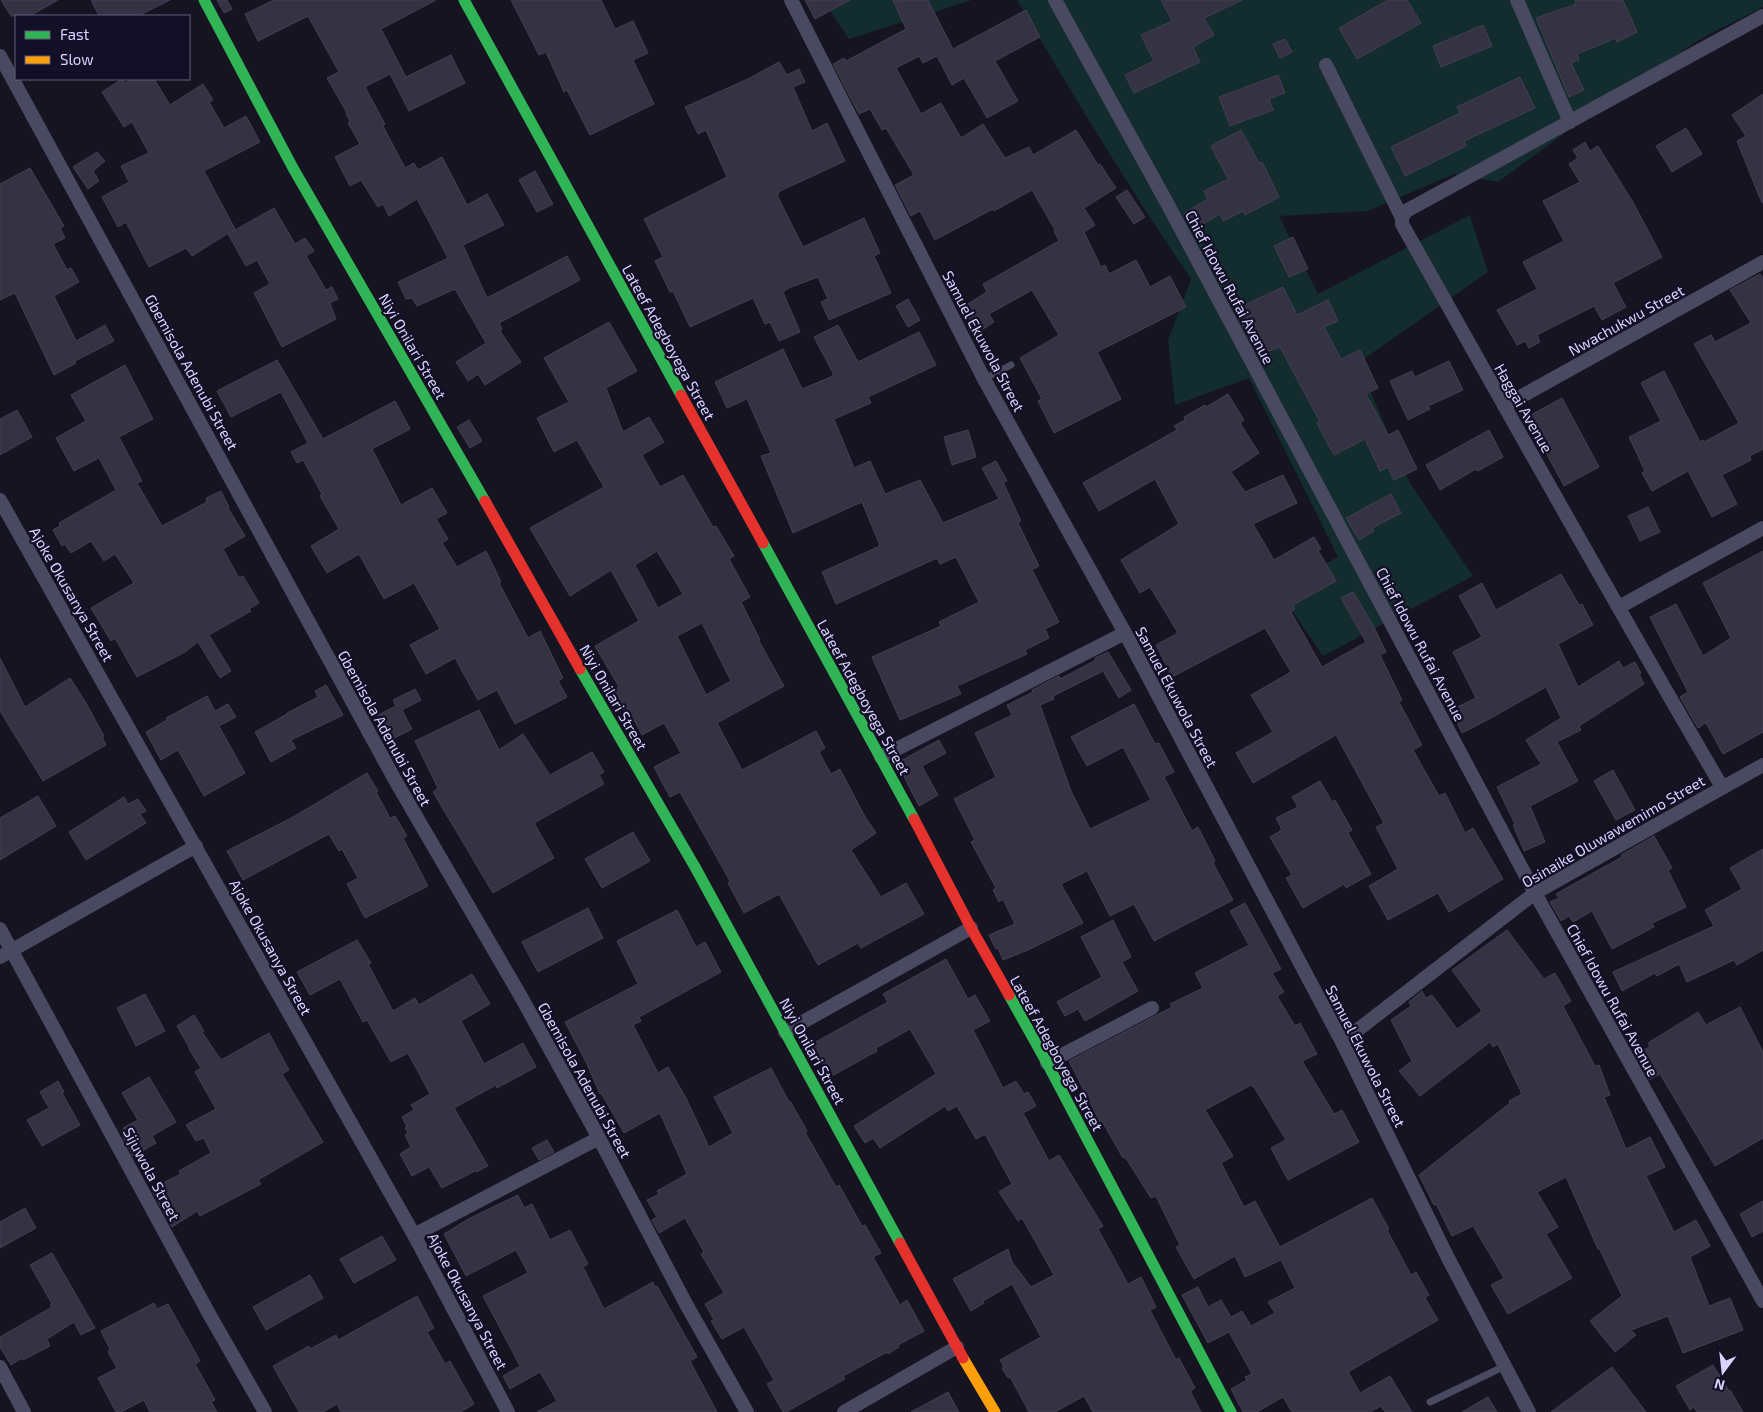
<svg xmlns="http://www.w3.org/2000/svg" width="1763" height="1412" font-family="'Exo 2',sans-serif">
<style>
.green{fill:#132c2d}
.building{fill:#343243;stroke:#433f54;fill-rule:evenodd}
.lines{fill:none;stroke-linecap:round;stroke-linejoin:round}
.lane{stroke:#4a4962;stroke-width:7}
.street{stroke:#4a4962;stroke-width:14}
.fast{stroke:#30b455;stroke-width:11}
.slow{stroke:#ff9f0a;stroke-width:11}
.jam{stroke:#e5322d;stroke-width:11}
.labels{text-anchor:middle;dominant-baseline:central;stroke-width:4.5;stroke-linejoin:round;paint-order:stroke}
.street-label{font-size:15px;fill:#d9d4ff;stroke:#130f26}
</style>
<rect width="100%" height="100%" fill="#161421"/>
<path class="green" d="M823,0H972L849,39Z
M1017,0H1763V7L1704,37L1630,85L1498,182L1454,174L1368,211L1279,216L1318,294L1470,215L1488,272L1358,363L1410,483L1473,576L1323,656L1278,590L1338,557L1249,378L1175,405L1168,340L1191,279C1129,188 1073,95 1017,0Z"/>
<path class="building" d="M1,0H58L30,16H11Z
M91,0H170L138,16H99Z
M217,0H227L232,9L224,13Z
M274,0H436L381,29L406,77L451,55L465,83L409,111L390,74L365,87L385,124L383,126L405,168L414,163L418,170L442,157L467,205L487,194L504,225L463,245L487,298L567,256L580,280L499,323L502,329L500,331L521,362L485,385L478,374L468,381L456,362L486,343L455,289L417,306L412,298L406,299L398,282L448,258L417,199L389,216L383,204L378,207L361,180L350,186L335,157L360,144L348,123L350,121L346,114L347,113L327,78L339,72L308,16L258,41L245,14Z
M511,0H601L615,29L633,21L648,53L633,60L654,104L590,135L567,90L564,92L546,52L539,55Z
M805,0H850L815,19Z
M893,0H928L953,49L1026,10L1040,37L995,61L1018,101L987,118L964,78L952,85L937,56L923,63L919,56L896,68L921,114L941,103L961,138L983,124L1005,158L1029,147L1033,155L1076,130L1098,165L1100,164L1116,188L1084,208L1095,225L1084,232L1101,267L1105,265L1109,274L1136,260L1150,287L1170,276L1186,307L1097,352L1121,399L1054,433L1038,401L1042,399L1020,358L1059,335L1032,290L989,314L994,322L977,333L961,308L987,292L983,284L1059,241L1054,231L1055,230L1032,190L994,211L993,209L935,240L920,211L911,216L895,185L914,175L886,128L882,130L870,109L859,114L833,64L844,58L846,61L906,29Z
M1161,0H1242L1204,18L1214,35L1193,47L1200,62L1134,93L1125,75L1154,61L1141,35L1172,21Z
M1388,0H1407L1421,23L1357,59L1339,28Z
M1575,0H1623L1637,32L1617,42L1616,38L1577,54L1579,60L1571,63L1584,90L1569,97L1536,18L1576,4Z
M1483,25L1492,46L1441,67L1433,46Z
M1285,39L1292,52L1280,58L1273,44Z
M779,62L787,75L799,69L805,82L793,87L812,131L827,123L845,161L778,192L779,194L777,195L803,247L864,218L880,253L874,256L891,293L829,320L821,302L828,299L818,277L789,288L783,292L800,332L779,341L770,322L765,324L753,298L690,327L673,291L670,292L655,261L663,257L644,219L727,177L706,130L698,134L685,107L748,79Z
M1278,75L1285,93L1269,99L1273,110L1230,126L1219,97Z
M1520,77L1535,108L1464,141L1466,146L1405,176L1391,147L1460,113L1457,107Z
M122,79L125,83L133,79H154L170,105L203,84L213,100L209,102L224,128L246,116L260,142L204,171L235,229L192,256L186,248L149,267L126,222L118,227L102,197L129,182L121,166L149,153L132,122L124,127L102,92Z
M1763,94V203H1762L1737,141L1746,136L1732,115Z
M1686,128L1702,154L1672,172L1656,146Z
M1241,130L1259,163L1262,162L1279,197L1245,215L1243,211L1223,221L1220,214L1193,230L1184,213L1208,199L1204,191L1228,179L1211,146Z
M1585,142L1590,151L1598,146L1634,204L1662,257L1613,283L1626,307L1602,320L1594,306L1537,335L1540,342L1529,348L1525,341L1517,345L1497,310L1537,289L1523,262L1564,241L1543,201L1580,182L1569,164L1578,158L1573,150Z
M97,152L105,161L93,171L99,181L88,189L73,167Z
M30,168L64,226L60,228L65,238L53,244L67,270L71,268L79,282L54,296L76,341L105,325L114,341L75,361L76,363L54,375L15,293L0,300V184Z
M535,171L553,204L537,212L519,180Z
M1127,190L1145,217L1134,224L1116,197Z
M274,208L295,244L305,238L314,251L306,256L326,290L332,287L338,299L330,303L336,319L282,347L254,293L270,284L257,260L246,266L228,234Z
M1293,237L1308,269L1289,277L1274,246Z
M1760,274L1763,278V449L1750,456L1751,460L1722,475L1737,504L1712,517L1688,471L1652,491L1642,473L1645,471L1629,437L1661,421L1641,383L1664,371L1700,442L1703,440L1704,442L1739,423L1694,344L1711,335L1715,342L1751,323L1730,290Z
M1283,287L1297,315L1328,300L1338,321L1324,327L1341,359L1360,350L1378,388L1366,394L1388,435L1398,430L1417,469L1394,480L1388,467L1380,471L1365,439L1334,455L1317,423L1320,422L1280,347L1258,355L1248,334H1247L1234,310Z
M908,299L920,320L908,327L896,306Z
M609,322L637,371L606,388L623,432L649,417L664,442L642,455L660,487L683,475L713,527L716,526L734,556L729,559L750,597L741,602L760,640L759,641L784,686L717,723L742,770L816,731L825,748L819,752L831,774L840,769L864,815L876,833L851,850L881,897L906,883L924,914L861,948L858,943L818,965L779,894L744,913L728,883L730,881L680,792L670,797L654,767L681,753L664,723L642,735L631,714L627,716L613,691L619,687L595,646L639,621L611,570L570,596L530,528L604,487L577,440L554,452L537,418L569,402L544,358ZM657,551L683,594L658,608L635,565ZM702,623L731,681L706,695L677,636Z
M838,325L858,362L919,332L936,365L868,397L871,403L834,419L854,468L870,461L885,494L920,480L943,523L999,499L982,468L996,461L1007,481L1003,482L1021,521L1018,523L1039,566L1032,570L1059,622L1045,629L1049,638L1025,650L1027,654L957,686L961,694L900,720L872,657L941,626L939,622L979,602L956,557L940,564L937,558L836,604L822,572L880,546L862,502L793,533L761,456L771,453L747,399L727,408L715,382L783,349L802,389L833,376V373L814,337Z
M277,360L323,439L395,401L410,429L372,449L401,505L432,488L447,513L436,519L448,539L442,543L457,567L486,551L501,582L499,583L528,638L540,631L563,678L558,681L567,697L515,724L497,690L478,700L455,658L426,674L410,645L440,629L414,583L384,599L359,554L327,573L311,546L339,529L320,496L322,494L303,460L297,463L291,452L308,443L281,392L231,417L217,391Z
M1449,361L1463,390L1428,406L1430,409L1408,420L1390,381L1412,371L1415,377Z
M125,365L153,419L119,437L142,481L137,483L162,526L207,502L206,498L221,491L229,507L228,508L245,536L223,549L239,578L243,576L259,603L249,609L251,611L209,635L231,671L220,678L198,642L185,652L137,677L115,638L111,641L91,608L134,583L115,554L104,561L91,541L71,553L65,544L62,546L53,530L60,526L59,523L116,490L99,458L74,471L56,438L86,421L71,395Z
M1228,394L1244,420L1240,423L1259,453L1231,472L1245,492L1283,475L1297,503L1253,524L1274,560L1314,537L1321,549L1318,550L1336,581L1293,605L1295,609L1291,612L1322,667L1366,642L1341,598L1353,592L1374,627L1386,652L1380,655L1402,700L1399,702L1422,745L1413,750L1439,796L1445,793L1465,833L1473,828L1503,879L1449,912L1438,893L1388,920L1369,886L1398,869L1376,827L1384,823L1336,735L1253,783L1236,753L1273,732L1251,695L1291,672L1265,628L1172,677L1156,645L1178,633L1150,587L1140,593L1121,560L1179,524L1155,479L1099,511L1083,483L1177,430L1174,426L1185,420L1184,417L1205,405L1206,407Z
M1562,398L1599,467L1564,486L1527,417Z
M17,410L32,437L0,455V419Z
M469,420L482,441L470,448L457,427Z
M968,430L976,457L952,465L944,437Z
M1489,430L1503,457L1478,471L1476,469L1440,490L1426,465Z
M1391,494L1401,513L1372,528L1374,531L1359,540L1346,518Z
M1648,507L1660,532L1640,541L1628,516Z
M1763,551V732L1723,754L1706,723L1698,728L1680,697L1688,692L1650,617L1676,604L1703,656L1731,638L1703,583Z
M1561,574L1579,605L1582,604L1593,625L1558,644L1578,687L1619,661L1623,668L1635,662L1641,673L1639,674L1644,684L1579,726L1581,730L1557,742L1578,781L1530,806L1545,842L1524,851L1513,825L1515,824L1497,787L1541,764L1526,740L1561,718L1546,687L1491,718L1462,733L1451,710L1476,698L1453,652L1482,637L1459,596L1482,583L1496,610Z
M1108,652L1131,690L1119,698L1103,671L1053,696L1054,699L1040,705L1071,791L1090,829L1151,800L1123,747L1087,766L1071,737L1134,704L1155,744L1159,743L1174,772L1164,777L1192,831L1198,827L1215,861L1213,863L1233,900L1154,941L1134,904L1110,916L1087,871L1061,884L1083,923L1028,950L1003,960L998,948L996,949L989,935L1015,924L1003,899L999,902L993,890L996,888L971,842L975,840L954,799L996,777L975,733L1012,715L1007,705L1033,692L1032,690L1059,676L1060,679L1096,660L1095,658Z
M0,658L25,707L70,678L86,703L104,736L102,737L106,745L43,781L0,711Z
M326,685L343,715L291,740L296,748L271,762L255,732L287,714V713L318,697L315,691Z
M415,689L421,700L402,710L412,729L391,740L378,715L396,706L393,700Z
M207,696L215,711L228,704L236,717L219,726L245,773L204,796L178,750L161,760L146,732L167,720L166,718Z
M479,710L499,750L523,734L550,775L592,752L604,772L599,775L604,784L534,823L554,858L493,893L433,792L438,788L415,741Z
M939,740L946,753L922,766L938,795L919,806L897,763Z
M1613,770L1635,810L1616,820L1594,781Z
M367,773L378,791L376,792L390,818L395,816L407,836L403,838L428,886L365,918L347,884L358,878L342,849L339,851L329,834L243,880L227,851L293,817Z
M1320,781L1332,802L1335,800L1352,830L1348,833L1371,874L1346,888L1344,884L1303,908L1286,878L1292,875L1270,837L1282,830L1276,818L1298,807L1292,797Z
M38,796L56,826L0,860V818Z
M124,797L128,804L138,799L146,811L140,814L146,823L86,860L69,832Z
M633,832L650,861L602,888L585,859Z
M1654,836L1672,868L1668,870L1686,907L1652,923L1654,927L1612,949L1592,911L1573,922L1569,916L1561,921L1550,902L1559,898L1556,894L1622,857L1621,855Z
M1763,849V950L1737,965L1734,960L1687,982L1679,964L1657,976L1655,973L1622,991L1613,972L1714,926L1705,910L1742,889L1730,868Z
M1245,903L1281,969L1272,973L1284,992L1277,996L1295,1026L1300,1023L1317,1054L1302,1061L1334,1114L1342,1110L1359,1142L1288,1180L1271,1148L1286,1140L1254,1087H1253L1251,1085L1205,1110L1233,1156L1221,1163L1244,1207L1255,1201L1280,1247L1372,1198L1389,1229L1387,1230L1411,1275L1416,1272L1429,1295L1425,1298L1438,1320L1348,1372L1360,1393L1390,1376L1412,1412H1385L1381,1406L1370,1412H1292L1283,1397L1257,1412H1243L1231,1389L1247,1380L1245,1377L1252,1374L1229,1332L1208,1343L1182,1295L1198,1287L1208,1307L1221,1300L1231,1317L1242,1311L1251,1326L1275,1313L1268,1302L1295,1288L1281,1260L1245,1277L1235,1256L1194,1279L1176,1247L1180,1245L1156,1196L1151,1198L1125,1157L1123,1158L1102,1121L1100,1122L1069,1061L1172,1007L1170,1004L1203,988L1195,973L1249,945L1230,911Z
M588,908L603,938L538,972L522,942Z
M677,910L696,947L705,942L721,972L639,1017L641,1021L633,1025L658,1073L668,1067L686,1098L709,1147L733,1133L714,1097L771,1068L789,1102L790,1101L807,1131L805,1132L836,1187L839,1185L862,1226L865,1225L881,1253L873,1257L900,1305L907,1300L924,1331L898,1345L899,1347L888,1354L887,1352L843,1376L845,1379L786,1412H783L767,1384L774,1380L744,1327L722,1339L711,1321L714,1320L705,1304L724,1293L701,1254L704,1252L685,1218L659,1233L652,1220L657,1217L647,1200L659,1194L657,1191L687,1174L660,1113L624,1133L601,1093L600,1094L586,1062L565,1022L638,984L617,941Z
M1113,920L1131,957L1122,962L1138,991L1085,1021L1078,1009L1065,1016L1057,1002L1102,977L1081,937Z
M1507,930L1544,979L1555,973L1571,1001L1563,1006L1595,1066L1599,1065L1610,1095L1604,1097L1626,1149L1650,1137L1665,1167L1646,1176L1674,1232L1696,1220L1710,1246L1690,1257L1709,1306L1730,1298L1743,1330L1683,1353L1668,1316L1631,1330L1636,1335L1615,1352L1590,1321L1622,1296L1599,1248L1598,1249L1566,1177L1537,1192L1558,1227L1546,1234L1572,1278L1508,1314L1491,1285L1504,1278L1473,1226L1452,1236L1436,1204L1434,1205L1419,1175L1510,1103L1509,1101L1522,1094L1498,1044L1493,1047L1490,1042L1420,1096L1399,1071L1412,1061L1391,1020L1411,1006L1409,1002L1422,991L1426,998L1432,995L1457,1029L1482,1011L1452,970Z
M357,940L371,963L368,964L393,1011L415,998L419,1005L472,974L490,1004L461,1021L484,1064L523,1043L536,1067L497,1088L496,1085L454,1108L488,1166L476,1172L475,1171L442,1188L429,1167L412,1176L400,1154L411,1147L405,1135L408,1133L405,1128L407,1127L402,1117L414,1110L411,1105L430,1094L408,1053L391,1062L367,1020L363,1022L340,979L310,995L297,972Z
M946,959L968,999L975,995L990,1021L973,1030L1003,1088L1016,1081L1024,1094L1028,1092L1036,1106L1023,1113L1049,1161L1059,1155L1103,1226L1098,1229L1128,1284L1141,1277L1156,1307L1150,1310L1176,1360L1179,1358L1195,1388L1190,1391L1201,1412H1093L1084,1396L1055,1412H1029L1010,1377L1008,1378L1002,1368L1004,1367L1000,1360L1041,1337L1012,1284L983,1301L984,1303L971,1311L953,1279L1008,1249L1012,1262L1031,1287L1054,1275L1022,1218L1018,1221L999,1192L1012,1184L985,1134L976,1139L957,1106L948,1111L945,1106L880,1148L873,1138L865,1143L854,1126L936,1074L910,1029L876,1048L877,1051L830,1077L812,1044L888,1002L883,994Z
M145,994L165,1031L136,1046L117,1008Z
M1740,1007L1763,1052V1138L1715,1166L1660,1074L1649,1080L1635,1054L1650,1047L1648,1043L1698,1012L1706,1025Z
M194,1015L204,1031L202,1032L221,1060L269,1033L289,1070L282,1074L323,1142L258,1180L261,1184L200,1216L197,1211L172,1227L151,1189L181,1174L179,1171L211,1153L204,1138L196,1141L186,1125L216,1109L195,1072L201,1068L189,1049H190L177,1026Z
M149,1077L176,1122L152,1136L156,1143L133,1156L123,1137L127,1135L123,1128L138,1120L122,1093Z
M58,1081L64,1092L62,1093L80,1125L42,1146L27,1120L49,1108L40,1092Z
M547,1140L554,1152L539,1160L532,1148Z
M518,1195L524,1208L532,1204L550,1240L570,1230L588,1264L583,1267L604,1309L653,1282L655,1287L657,1286L697,1357L690,1361L717,1412H537L557,1401L540,1372L510,1389L503,1376L520,1366L483,1296L528,1273L516,1250L466,1276L444,1234L470,1218Z
M1763,1201V1231L1752,1237L1740,1214Z
M25,1208L36,1228L0,1248V1222Z
M382,1236L396,1260L354,1283L340,1259Z
M52,1253L95,1328L81,1335L74,1322L47,1339L50,1346L23,1360L22,1358L11,1365L0,1347V1337L52,1307L50,1305L52,1304L30,1265Z
M310,1275L323,1298L266,1330L253,1307Z
M417,1296L434,1328L427,1332L445,1364L450,1361L474,1404L461,1412H341L337,1404L323,1412H299L273,1366L309,1346L310,1349L336,1335L338,1340Z
M154,1303L157,1309L168,1304L200,1361L195,1364L215,1400L211,1402L217,1412H150L144,1400L121,1412H116L98,1378L117,1368L108,1352L110,1349L101,1331Z
M1713,1365L1729,1391L1730,1390L1743,1412H1697L1694,1407L1690,1410L1676,1386Z
M1612,1367L1646,1412H1551Z
M948,1392L959,1412H911Z
M1488,1397L1497,1412H1462Z"/>
<g class="lines">
<path class="lane" d="M984,379L1011,365
M1430,1402L1505,1366"/>
<path class="street" d="M791,0L984,379L1125,633L1342,1042L1448,1258L1529,1412
M1055,0L1167,203L1535,893L1763,1301
M1517,0L1570,122
M0,56L395,780L520,995L599,1138L686,1304L747,1412
M1326,65L1402,218
M1504,406L1763,262
M0,500L414,1235L508,1412
M1619,607L1763,528
M881,757L1125,633
M1722,787C1613,601 1508,412 1402,224V218L1406,211L1763,16
M0,929L208,1312L265,1412
M0,957L196,846
M785,1032L971,928
M1342,1042L1535,893L1763,765
M1047,1063L1152,1008
M414,1235L599,1138
M0,1367L24,1412
M844,1412L957,1347"/>
<path class="fast" d="M204,0L293,168L485,501
M464,0L681,395
M763,543L914,819
M580,669L695,867L900,1243
M1009,995L1047,1063L1231,1412"/>
<path class="slow" d="M963,1358L995,1412"/>
<path class="jam" d="M681,395L763,543
M485,501L580,669
M914,819L971,928L1009,995
M900,1243L963,1358"/>
</g>
<g class="labels">
<g class="street-label">
<text transform="translate(1230 287) rotate(62)">Chief Idowu Rufai Avenue</text>
<text transform="translate(1626 320) rotate(-29)">Nwachukwu Street</text>
<text transform="translate(984 341) rotate(62)">Samuel Ekuwola Street</text>
<text transform="translate(669 342) rotate(61)">Lateef Adegboyega Street</text>
<text transform="translate(413 346) rotate(60)">Niyi Onilari Street</text>
<text transform="translate(192 372) rotate(61)">Gbemisola Adenubi Street</text>
<text transform="translate(1524 408) rotate(60)">Haggai Avenue</text>
<text transform="translate(72 594) rotate(60)">Ajoke Okusanya Street</text>
<text transform="translate(1421 644) rotate(62)">Chief Idowu Rufai Avenue</text>
<text transform="translate(614 697) rotate(60)">Niyi Onilari Street</text>
<text transform="translate(864 697) rotate(61)">Lateef Adegboyega Street</text>
<text transform="translate(1177 697) rotate(62)">Samuel Ekuwola Street</text>
<text transform="translate(385 728) rotate(61)">Gbemisola Adenubi Street</text>
<text transform="translate(1613 831) rotate(-30)">Osinaike Oluwawemimo Street</text>
<text transform="translate(271 947) rotate(61)">Ajoke Okusanya Street</text>
<text transform="translate(1613 1000) rotate(61)">Chief Idowu Rufai Avenue</text>
<text transform="translate(813 1051) rotate(61)">Niyi Onilari Street</text>
<text transform="translate(1057 1053) rotate(61)">Lateef Adegboyega Street</text>
<text transform="translate(1366 1056) rotate(63)">Samuel Ekuwola Street</text>
<text transform="translate(585 1080) rotate(61)">Gbemisola Adenubi Street</text>
<text transform="translate(152 1174) rotate(62)">Sijuwola Street</text>
<text transform="translate(468 1301) rotate(62)">Ajoke Okusanya Street</text>
</g>
</g>
<rect x="15" y="15" width="175" height="65" fill="#130f26" stroke="#625e7d"/>
<rect x="25" y="31" width="25" height="8" fill="#30b455" stroke="#625e7d"/>
<text x="60" y="40" font-size="15" fill="#d9d4ff">Fast</text>
<rect x="25" y="56" width="25" height="8" fill="#ff9f0a" stroke="#625e7d"/>
<text x="60" y="65" font-size="15" fill="#d9d4ff">Slow</text>
<g transform="translate(1723 1372) rotate(195)" stroke="#130f26" stroke-width="4" paint-order="stroke">
<path d="M0-4L9 19L0 12L-9 19Z" fill="#d9d4ff"/>
<text y="-8" font-size="14" font-weight="bold" text-anchor="middle" fill="#d9d4ff">N</text>
</g>
</svg>
